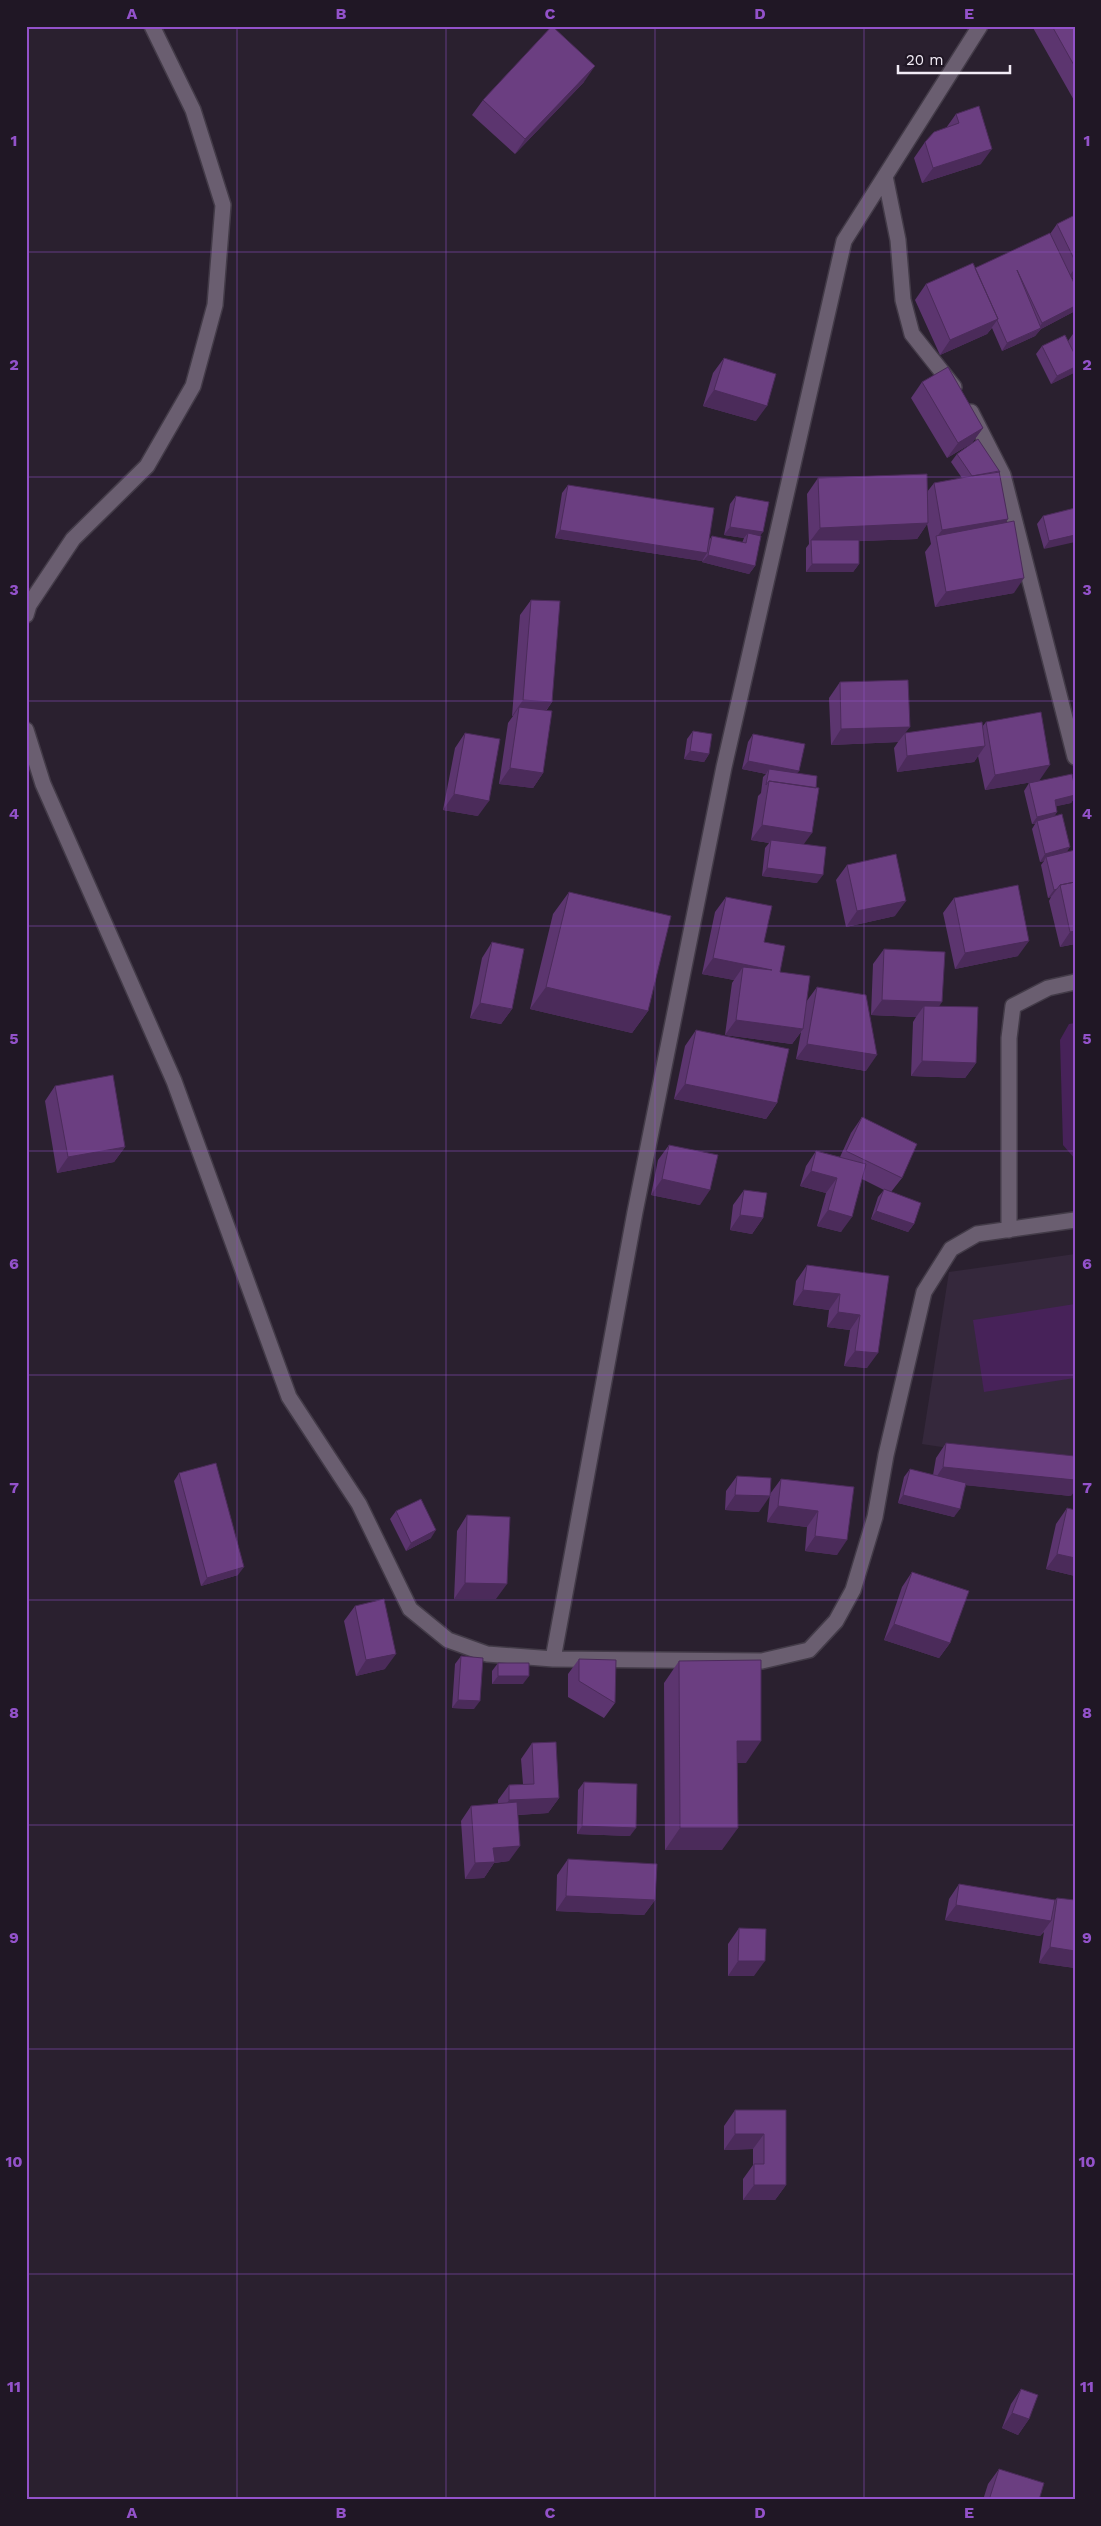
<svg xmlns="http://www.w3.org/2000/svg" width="1101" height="2526" font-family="'Work Sans',sans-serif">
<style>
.built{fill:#35283c}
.green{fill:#472259}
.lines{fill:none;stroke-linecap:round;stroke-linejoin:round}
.minor-casing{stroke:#433b48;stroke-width:18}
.minor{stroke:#6a5e70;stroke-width:15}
.wall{fill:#5c356f}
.shaded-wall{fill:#4b2b5a}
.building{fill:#6b3e81;stroke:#4b2b5a}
.grid{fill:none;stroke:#9352ca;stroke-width:1;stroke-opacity:0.55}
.neatline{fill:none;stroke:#9352ca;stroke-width:2}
.grid-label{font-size:16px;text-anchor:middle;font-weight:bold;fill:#9352ca}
</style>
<rect width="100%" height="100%" fill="#2a202f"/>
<path class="built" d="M1075,1254V1467L922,1444L949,1272Z"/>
<path class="green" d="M1075,1023V1159L1063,1145L1060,1040L1069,1024Z
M1075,1304V1378L984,1392L973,1320Z"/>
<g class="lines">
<g class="minor-casing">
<path id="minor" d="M885,176L898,240L903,300L912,334L954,387
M971,412L1003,475L1075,757
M26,615L29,605L73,539L147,466L193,386L215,305L223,205L193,110L152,26
M26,730L43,784L174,1081L289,1397L359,1504L410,1609L448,1640L487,1654L553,1659L762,1661L809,1650L836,1621L853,1590L875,1517L886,1455L924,1292L951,1249L977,1234L1075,1220
M1009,1230V1038L1013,1006L1048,988L1075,982
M553,1659L635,1212L724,767L844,241L980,26"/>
</g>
<use href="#minor" class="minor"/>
</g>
<path class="wall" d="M1032,26H1075V102Z
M584,82L515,154L472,115L483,100Z
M956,114L981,164L922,183L914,158L925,142L946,128Z
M1075,215V277L1072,278L1075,285V311L1041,329L1035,336L1002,351L992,328L987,334L940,355L915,300L926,284L975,268L1050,234L1057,224Z
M1073,334H1075V372L1051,384L1036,354L1042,346L1068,341Z
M724,358L756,421L703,406L713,373Z
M922,382L983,428L972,443L947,458L911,398Z
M957,454L999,472L1008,519L1005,523L1014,593L935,607L925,552L931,544L927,524L917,539L859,541V564L853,572H806V548L809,544L807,494L818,478L927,492L934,483L962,478L951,462Z
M568,485L709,540L712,536L742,543L744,538L724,535L730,504L736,496L760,536L755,566L749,574L702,562L703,559L702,561L555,538L562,493Z
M1075,508L1044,549L1037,524L1043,516Z
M531,600L552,702L546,711L543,773L533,788L499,784L508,723L513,716H512L520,615Z
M840,682L905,733L982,727L986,722L1039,781L985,790L978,756L974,762L897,772L894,748L898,742L831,745L829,698Z
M693,731L709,754L704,762L684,759L687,739Z
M465,733L478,816L443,810L455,748Z
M753,734L797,773L804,844L817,883L762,876L765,848L769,843L751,840L758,796L761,793L763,777L766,774L742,769L748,742Z
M1029,783L1075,788V797L1071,803L1056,806L1057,812L1054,816L1067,852L1075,850V944L1060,947L1049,901L1051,897L1048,898L1041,865L1044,861L1040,862L1032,829L1035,824H1032L1024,791Z
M847,865L895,916L846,927L836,880Z
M569,892L648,1011L632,1033L530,1009L553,914Z
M726,897L764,942L780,972L806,1002L817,987L866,1071L796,1059L801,1032L792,1044L725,1035L732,983L734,980L702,974L715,912Z
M954,898L1018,956L955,969L943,913Z
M492,942L512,1009L501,1024L470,1018L482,958Z
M884,949L939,1007L976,1063L965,1078L911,1076L913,1022L916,1017L871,1015L873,964Z
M696,1030L777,1103L766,1119L674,1099L685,1046Z
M55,1086L125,1147L114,1162L57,1173L45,1101Z
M862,1117L902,1178L891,1192L914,1224L908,1232L871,1219L878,1197L884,1190L862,1179L841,1232L817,1226L826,1193L800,1186L806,1166L816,1151L840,1157L851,1133Z
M669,1145L700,1205L651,1195L658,1160Z
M744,1190L763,1218L752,1234L730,1230L733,1205Z
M807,1265L889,1276L867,1368L844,1366L850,1330L827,1327L829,1310L793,1305L796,1281Z
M946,1443L1071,1496L966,1485L954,1517L898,1503L904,1477L910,1469L933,1475L936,1458Z
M179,1473L238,1575L201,1586L174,1481Z
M737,1476L759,1512L725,1510L726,1491Z
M781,1479L854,1487L837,1555L805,1551L807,1527L767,1522L770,1494Z
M1067,1508L1075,1510V1576L1046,1569L1056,1524Z
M396,1511L431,1538L406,1551L390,1519Z
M467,1515L496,1599H454L457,1531Z
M912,1572L950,1643L939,1658L884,1640L902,1587Z
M355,1606L385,1669L356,1676L344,1621Z
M461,1656L474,1709L452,1708L455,1664Z
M579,1659L615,1703L604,1718L568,1697V1674Z
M679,1661L746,1763H737L722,1850H665L664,1683Z
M498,1663L523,1684H492V1671Z
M532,1743L559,1798L548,1813L518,1815L509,1861L494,1863L484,1878L465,1879L461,1821L471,1806L498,1804V1800L509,1785L523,1784L521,1759Z
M584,1782L630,1836L577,1834L578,1790Z
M568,1859L655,1900L644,1915L556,1911L557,1875Z
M959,1884L1055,1900L1057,1898L1075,1968L1039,1963L1044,1932L1040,1936L945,1920L949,1899Z
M739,1928L754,1976H728V1944Z
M735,2110H786V2185L775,2200H743V2179L753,2165V2149L724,2150V2126Z
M1021,2389L1029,2419L1018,2435L1002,2428L1011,2404Z
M999,2469L1039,2500H983L988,2484Z"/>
<path class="shaded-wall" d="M595,66L584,82L515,154L525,139Z
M992,149L981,164L922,183L933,168Z
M1075,268V277L1066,281Z
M1075,306V311L1041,329L1035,336L1002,351L1007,343L1038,330L1042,323Z
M998,319L987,334L940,355L950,340Z
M1075,367L1074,373L1051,384L1057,376Z
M714,390L767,406L756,421L703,406Z
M983,428L972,443L947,458L958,443Z
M1008,519L997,534L936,538L942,530Z
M928,523L917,539L811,543V540L820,528Z
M730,527L763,532L757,540L748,533L744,538L724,535Z
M560,530L707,553L702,561L555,538Z
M1075,535V542L1044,549L1049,541Z
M708,555L755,566L749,574L702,562Z
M812,564H859L853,572H806Z
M1024,578L1014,593L935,607L946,592Z
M523,700L552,702L541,717L519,707L513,716H512Z
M910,727L898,742L831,745L841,729Z
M985,746L974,762L897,772L907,756Z
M690,751L709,754L704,762L684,759Z
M748,761L799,771L793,779L769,769L766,774L742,769Z
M1050,765L1039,781L985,790L995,775Z
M510,768L543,773L533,788L499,784Z
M454,794L489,801L478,816L443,810Z
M1075,795V797L1071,803L1049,808L1055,800Z
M1057,812L1052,820L1037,821L1035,824H1032L1037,817Z
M762,825L812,833L801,848L771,840L769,843L751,840Z
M1070,847L1065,855L1046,857L1044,861L1040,862L1045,854Z
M767,868L823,875L817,883L762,876Z
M1057,889L1051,897L1048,898L1054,890Z
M906,901L895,916L846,927L857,911Z
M1075,931V944L1060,947L1070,932Z
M1029,941L1018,956L955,969L965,953Z
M713,958L772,970L743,967L734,980L702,974Z
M546,987L648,1011L632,1033L530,1009Z
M882,1000L942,1002L932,1017L924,1006L916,1017L871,1015Z
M480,1003L512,1009L501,1024L470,1018Z
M736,1020L803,1029L792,1044L725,1035Z
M807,1044L877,1055L866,1071L796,1059Z
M922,1061L976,1063L965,1078L911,1076Z
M685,1084L777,1103L766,1119L674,1099Z
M125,1147L114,1162L57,1173L68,1157Z
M811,1171L837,1178L826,1193L800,1186Z
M662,1179L710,1190L700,1205L651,1195Z
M828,1210L852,1217L841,1232L817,1226Z
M876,1211L914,1224L908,1232L871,1219Z
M740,1215L763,1218L752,1234L730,1230Z
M803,1290L840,1294L829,1310L793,1305Z
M838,1312L860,1315L850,1330L827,1327Z
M855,1351L878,1353L867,1368L844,1366Z
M943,1467L1075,1480V1491L1071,1496L933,1482Z
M735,1495L770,1496L759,1512L725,1510Z
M903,1495L960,1509L954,1517L898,1503Z
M778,1506L818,1511L807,1527L767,1522Z
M436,1530L431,1538L406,1551L411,1543Z
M815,1536L847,1540L837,1555L805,1551Z
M1057,1554L1075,1558V1576L1046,1569Z
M244,1567L238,1575L201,1586L207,1578Z
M465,1583L507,1584L496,1599H454Z
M894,1624L950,1643L939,1658L884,1640Z
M396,1654L385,1669L356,1676L366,1660Z
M498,1676H529L523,1684H492Z
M458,1700L480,1701L474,1709L452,1708Z
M737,1741H761L746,1763H722Z
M559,1798L548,1813L498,1816L509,1800Z
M582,1826L636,1828L630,1836L577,1834Z
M680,1828H738L722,1850H665Z
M520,1846L509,1861L494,1863L484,1878L465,1879L475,1863L493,1848Z
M566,1896L655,1900L644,1915L556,1911Z
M956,1905L1051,1921L1040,1936L945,1920Z
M1050,1947L1075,1951V1968L1039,1963Z
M738,1961H765L754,1976H728Z
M735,2134H764L753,2149L724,2150Z
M754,2185H786L775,2200H743Z
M1012,2413L1029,2419L1018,2435L1002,2428Z"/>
<path class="building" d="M552,26L595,66L525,139L483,100Z
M1052,26H1075V67Z
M979,106L992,149L933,168L925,142L934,132L959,123L956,114Z
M1075,215V261L1057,224Z
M1050,233L1075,285V306L1042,323L1017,270L1041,328L1007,343L997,320L998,319L975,268Z
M973,263L998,319L950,340L926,284Z
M1065,335L1075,355V367L1057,376L1042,346Z
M724,358L776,374L767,406L714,390Z
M948,367L983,428L958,443L922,382Z
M978,439L1000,472L972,476L957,454Z
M999,471L1008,519L942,530L934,483Z
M927,474L928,523L820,528L818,478Z
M568,485L714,508L707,553L560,530Z
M736,496L769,502L763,532L730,527Z
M1075,508V535L1049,541L1043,516Z
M1014,521L1024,578L946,592L936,536Z
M748,533L761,536L755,566L708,555L712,536L746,543Z
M811,540H859V564H812Z
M531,600L560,601L552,702L523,700Z
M908,680L910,727L841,729L840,682Z
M519,707L552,711L543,773L510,768Z
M1041,712L1050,765L995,775L986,722Z
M982,722L985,746L907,756L905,733Z
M693,731L712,734L709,754L690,751Z
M465,733L500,739L489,801L454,794Z
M753,734L805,744L799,771L748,761Z
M769,769L817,776L816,788L769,781L766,785Z
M1072,774L1075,788V795L1055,800L1057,812L1037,817L1029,783Z
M769,781L819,788L812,833L762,825Z
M1062,814L1070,847L1045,854L1037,821Z
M771,840L826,847L823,875L767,868Z
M1075,850V882L1060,885L1057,889L1054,890L1046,857Z
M896,854L906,901L857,911L847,865Z
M1075,882V931L1070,932L1060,885Z
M1018,885L1029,941L965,953L954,898Z
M569,892L671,916L648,1011L546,987Z
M726,897L772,906L764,942L785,946L780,972L810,976L803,1029L736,1020L743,967L772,970L713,958Z
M492,942L524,949L512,1009L480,1003Z
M884,949L945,952L942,1002L882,1000Z
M817,987L866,995L877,1055L807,1044Z
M924,1006L978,1007L976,1063L922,1061Z
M696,1030L789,1049L777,1103L685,1084Z
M113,1075L125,1147L68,1157L55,1086Z
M862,1117L917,1144L902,1178L846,1151Z
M669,1145L718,1155L710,1190L662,1179Z
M816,1151L866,1164L852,1217L828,1210L837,1178L811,1171Z
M884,1189L921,1203L914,1224L876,1211Z
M744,1190L767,1193L763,1218L740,1215Z
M807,1265L889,1276L878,1353L855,1351L860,1315L838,1312L840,1294L803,1290Z
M946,1443L1075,1456V1480L943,1467Z
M216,1463L244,1567L207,1578L179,1473Z
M910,1469L966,1483L960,1509L903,1495Z
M737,1476L771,1478L770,1496L735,1495Z
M781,1479L854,1487L847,1540L815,1536L818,1511L778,1506Z
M421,1499L436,1530L411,1543L396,1511Z
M1067,1508L1075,1510V1558L1057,1554Z
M467,1515L510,1517L507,1584L465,1583Z
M912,1572L969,1591L950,1643L894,1624Z
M384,1599L396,1654L366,1660L355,1606Z
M461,1656L483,1658L480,1701L458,1700Z
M579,1659L616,1660L615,1703L579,1681Z
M761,1660V1741H737L738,1828H680L679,1661Z
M498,1663H529V1676H498Z
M556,1742L559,1798L509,1800V1785L534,1784L532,1743Z
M584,1782L637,1784L636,1828L582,1826Z
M517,1802L520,1846L493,1848L495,1862L475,1863L471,1806Z
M568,1859L657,1864L655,1900L566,1896Z
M959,1884L1055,1900L1051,1921L956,1905Z
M1057,1898L1075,1900V1951L1050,1947Z
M739,1928L766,1929L765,1961H738Z
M735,2110H786V2185H754V2164H764V2134H735Z
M1021,2389L1038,2395L1029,2419L1012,2413Z
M999,2469L1044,2483L1039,2500H989Z"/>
<path class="grid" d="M237,26V2500M446,26V2500M655,26V2500M864,26V2500M26,252H1075M26,477H1075M26,701H1075M26,926H1075M26,1151H1075M26,1375H1075M26,1600H1075M26,1825H1075M26,2049H1075M26,2274H1075"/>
<rect width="1101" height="2526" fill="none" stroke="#201725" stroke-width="55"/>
<path d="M898 65v8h112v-8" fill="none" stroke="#f2ecf6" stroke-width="2.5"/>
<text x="906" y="65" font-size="15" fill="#f2ecf6" stroke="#201725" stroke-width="4" paint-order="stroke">20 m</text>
<rect x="28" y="28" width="1046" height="2470" class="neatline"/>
<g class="grid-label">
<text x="132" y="19">A</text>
<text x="341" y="19">B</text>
<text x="550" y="19">C</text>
<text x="760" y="19">D</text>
<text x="969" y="19">E</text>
<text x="14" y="146">1</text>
<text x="1087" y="146">1</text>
<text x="14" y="370">2</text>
<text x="1087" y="370">2</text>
<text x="14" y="595">3</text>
<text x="1087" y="595">3</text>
<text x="14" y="819">4</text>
<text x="1087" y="819">4</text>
<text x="14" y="1044">5</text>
<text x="1087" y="1044">5</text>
<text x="14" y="1269">6</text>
<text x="1087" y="1269">6</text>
<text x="14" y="1493">7</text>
<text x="1087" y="1493">7</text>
<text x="14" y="1718">8</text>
<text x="1087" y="1718">8</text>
<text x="14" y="1943">9</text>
<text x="1087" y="1943">9</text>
<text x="14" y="2167">10</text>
<text x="1087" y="2167">10</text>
<text x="14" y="2392">11</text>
<text x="1087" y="2392">11</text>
<text x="132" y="2518">A</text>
<text x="341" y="2518">B</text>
<text x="550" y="2518">C</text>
<text x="760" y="2518">D</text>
<text x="969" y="2518">E</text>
</g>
</svg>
